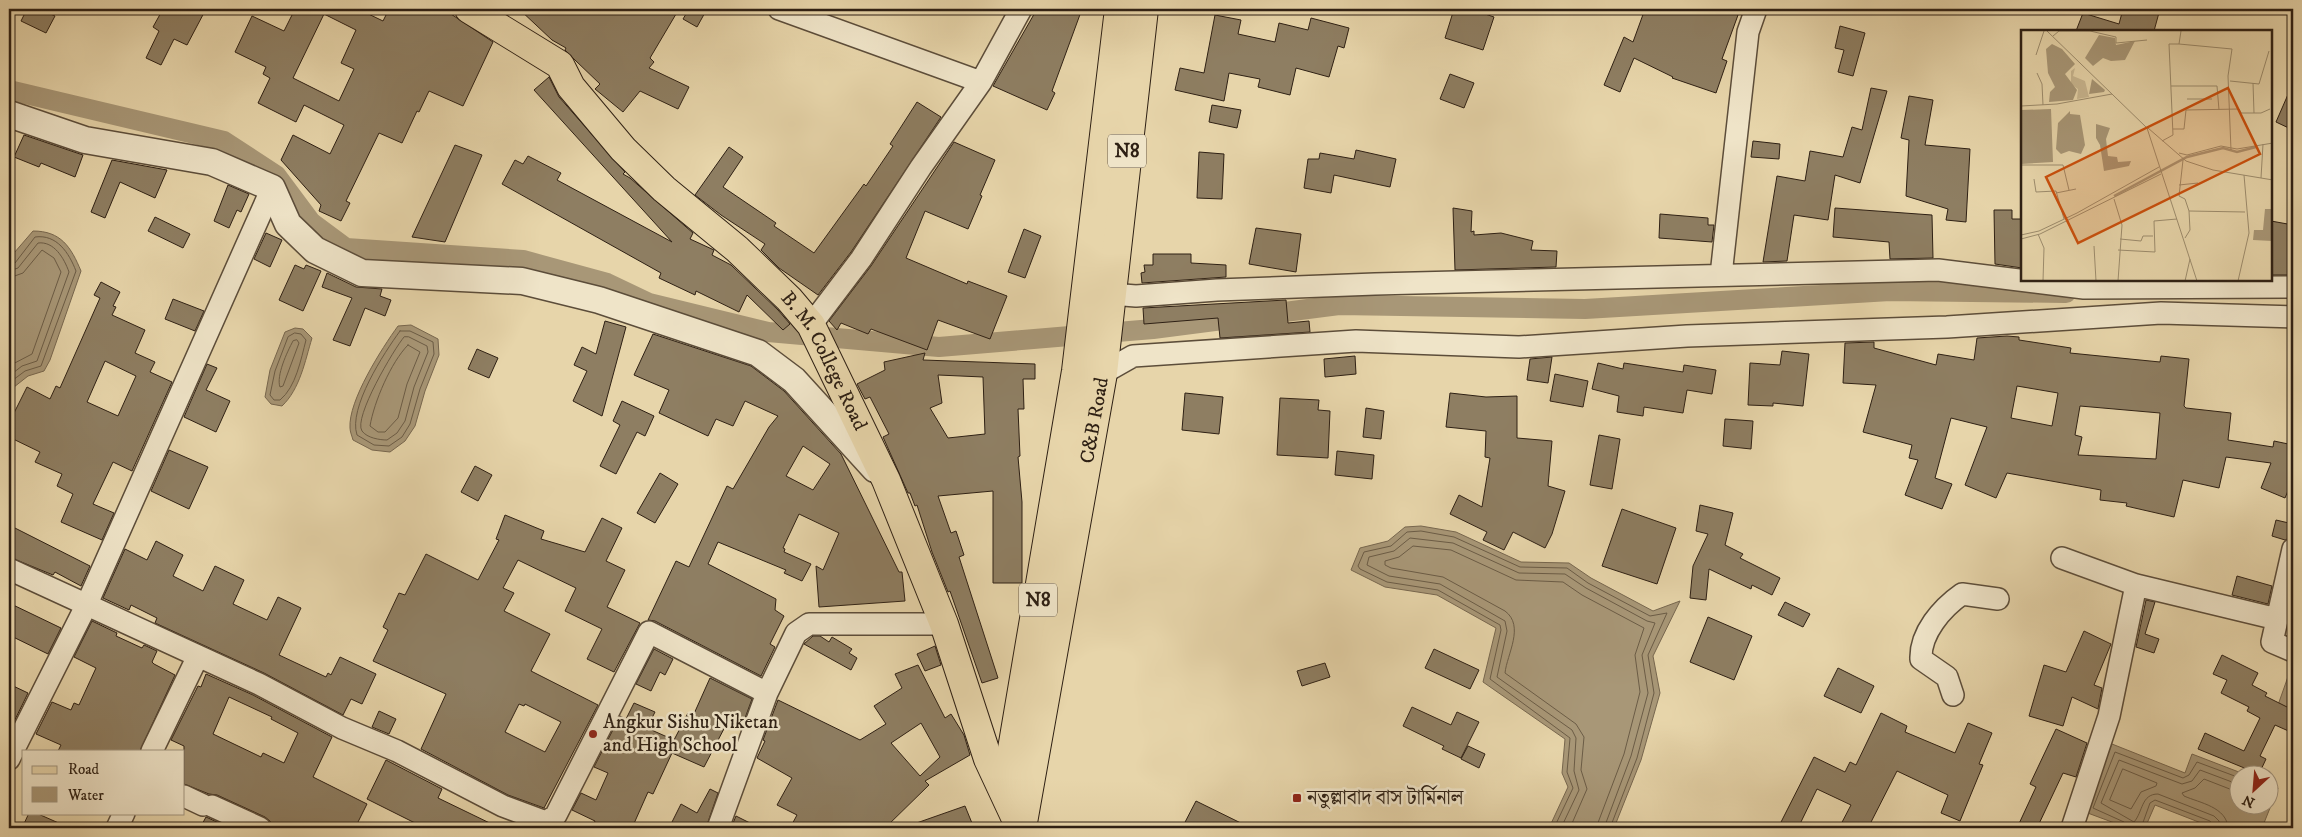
<svg xmlns="http://www.w3.org/2000/svg" width="2302" height="837" font-family="'IM FELL DW Pica','Noto Serif Bengali',serif">
<style>
.water{fill:#a89777;stroke:#77674f}
.lines{fill:none;stroke-linecap:round;stroke-linejoin:round}
.shore{stroke:#6b5c46;stroke-width:1}
.canal{stroke:#a89777;stroke-width:20}
.building{fill:#8e7e62;stroke:#2e2014;fill-rule:evenodd}
.minor-casing{stroke:#5c4d3a;stroke-width:24}
.tertiary-casing{stroke:#5c4d3a;stroke-width:29}
.primary-casing{stroke:#2e2014;stroke-width:30}
.trunk-casing{stroke:#2e2014;stroke-width:30}
.minor{stroke:#efe4c8;stroke-width:21}
.tertiary{stroke:#efe4c8;stroke-width:26}
.primary{stroke:#e7d5aa;stroke-width:28}
.trunk{stroke:#e7d5aa;stroke-width:28}
.poi-dot{fill:#8f2418;stroke:#efe4c8;stroke-width:2}
.labels{text-anchor:middle;dominant-baseline:central;stroke-width:5;stroke-linejoin:round;paint-order:stroke}
.shield{fill:#efe4c8;stroke:#685b4a;stroke-width:1}
.shield-label{font-size:19px;font-weight:bold;fill:#2e2014}
.street-label{font-size:20px;fill:#2e2014;stroke:#efe4c8}
.poi-label{font-size:20px;fill:#2e2014;stroke:#efe4c8;text-anchor:start}
.inset-river{fill:none;stroke:#a89777;stroke-width:2.5}
.inset-road{fill:none;stroke:#9d8d6e;stroke-width:1}
.view{fill:#cc500d;fill-opacity:0.15;stroke:#cc500d;stroke-width:2.5}
.inset-edge{fill:none;stroke:#2e2014;stroke-width:2.5}
</style>
<rect width="100%" height="100%" fill="#e7d5aa"/>
<filter id="stains"><feTurbulence type="fractalNoise" baseFrequency=".004" numOctaves="4"/><feColorMatrix values="0 0 0 0 .2 0 0 0 0 .09 0 0 0 0 .02 0 0 0 .5 -.17"/></filter>
<radialGradient id="worn" r=".72"><stop offset=".6" stop-color="#630" stop-opacity="0"/><stop offset="1" stop-color="#630" stop-opacity=".3"/></radialGradient>
<path class="water" d="M33,231C61,231 71,247 81,271L50,360L44,371L28,376L9,391V265L14,253Z
M411,325L438,339L439,355L425,391L415,426L405,441L390,452L372,450L353,440C352,436 350,432 350,428C348,401 382,348 398,326Z
M295,328L303,329L312,338C305,361 300,389 282,406L271,404L265,397L270,370L285,332Z
M1421,526L1456,532L1521,562L1569,563L1591,578L1653,611L1680,601L1653,656L1660,693L1641,760L1614,828H1549L1568,787L1562,773L1565,739L1483,682L1496,628L1437,595L1385,587L1351,570L1360,548L1388,541L1405,527Z
M2290,671L2293,672V710L2278,705Z
M2112,744L2185,773L2192,754L2244,774H2240V804H2270V784L2278,788L2262,828H2214L2155,805L2145,828H2128L2085,812Z"/>
<g class="lines">
<path class="shore" d="M9,265L15,263L35,237C57,234 69,253 76,271L41,366L25,371L9,383
M9,271L18,268L38,243C54,241 64,258 69,272L37,361L22,366L9,376
M9,278L23,273L42,250L54,258L61,272L32,354L9,366
M400,331H410L433,342L434,354L420,389L410,424L402,437L389,446L374,445L357,435C348,408 384,353 400,331Z
M295,333L301,334L306,340C301,359 296,387 280,400H274L270,395L275,371L288,337Z
M409,337L427,346L428,352L414,387L405,421L397,433L387,440C380,440 367,438 362,431C353,418 394,349 404,337Z
M297,340L299,343L283,386L280,387C276,376 287,352 293,341Z
M408,345L420,352L407,384L398,418L385,432H378L370,426C374,402 391,362 408,345Z
M2123,769L2157,783L2156,786L2141,792L2131,809L2110,800Z
M1554,828L1573,788L1567,772L1570,738L1490,679L1501,630L1500,625L1438,590L1387,582L1360,569L1358,566L1364,552L1391,546L1407,532L1421,531L1454,537L1520,567L1567,568L1588,583L1650,616L1667,613L1648,655L1654,693L1637,758L1610,828
M1561,828L1579,790L1574,771L1576,738L1572,730L1497,677L1507,631L1505,621L1440,584L1389,576L1367,565L1369,557L1394,551L1410,538L1453,543L1519,573L1565,574L1586,588L1647,621L1655,623L1642,655L1648,693L1631,756L1604,828
M1570,828L1587,789L1581,770L1584,737L1576,724L1505,673C1507,654 1525,626 1505,611L1443,577L1391,568L1385,565V561L1399,557L1413,546L1451,550L1516,580L1563,582L1582,595L1644,628L1635,655L1640,692L1624,754L1596,828
M2127,828L2124,822L2093,808L2115,752L2183,778L2189,775L2197,762L2240,778
M2141,828L2150,803L2155,800L2210,821L2214,828
M2220,828L2219,821L2214,816L2158,794C2141,794 2143,812 2134,822L2101,803L2119,760L2182,784L2192,781L2200,770L2240,785
M2228,828C2227,807 2200,803 2184,796L2182,793L2195,788L2204,779L2240,793"/>
<path class="canal" d="M9,90L224,141L276,175L311,222L346,248L523,260L607,283L649,303L768,332L939,347L1153,329L1339,305L1585,309L1890,291L2066,293"/>
</g>
<path class="building" d="M27,9H40L55,16L46,33L21,21Z
M163,9H206L187,45L174,39L161,65L146,58L159,31L153,27Z
M295,9H358L383,21L389,9H453L451,14L493,42L463,106L429,91L419,112L417,111L402,143L379,133L346,201L350,203L341,221L319,211L321,205L281,160L293,135L330,154L344,125L304,105L296,122L258,103L270,78L263,74L266,67L235,52L252,16L284,31ZM324,14L356,30L341,63L354,69L339,101L293,78Z
M519,9H679L650,58L654,62L649,68L689,87L678,109L640,91L623,112L595,89L600,84L576,61L565,50L566,48L552,40Z
M689,9H707L697,27L683,19Z
M1037,9H1082L1052,91L1055,93L1047,110L993,86Z
M1454,9H1470L1494,17L1483,50L1445,38Z
M1645,9H1721L1738,15L1722,59L1727,61L1716,93L1672,78L1673,77L1634,58L1620,92L1604,85L1624,37L1633,42Z
M2123,9H2160L2154,31H2076L2083,13L2119,24Z
M1215,15L1241,20L1238,34L1275,42L1279,23L1308,30L1311,18L1349,28L1344,48L1338,46L1329,77L1296,68L1290,95L1258,87L1260,79L1229,73L1224,101L1175,90L1180,68L1204,73Z
M1840,26L1865,33L1853,76L1838,72L1844,50L1835,48Z
M1450,74L1474,83L1464,108L1440,99Z
M549,77L559,97L625,172L623,174L630,178L693,233L690,239L714,250L712,255L731,265L778,310L790,324L783,330L747,295L739,312L696,291L695,295L659,278L661,273L502,184L515,160L523,164L528,156L561,173L557,180L672,242L534,90Z
M2293,83V130L2276,122Z
M1871,88L1887,91L1860,183L1835,175L1828,220L1794,215L1787,261L1763,262L1777,176L1805,181L1810,151L1843,157L1852,127L1862,130Z
M1909,96L1933,100L1925,145L1970,149L1966,222L1946,220L1948,209L1906,196L1909,140L1901,138Z
M917,102L941,117L851,252L818,295L779,268L761,250L765,244L721,215L695,195L729,147L743,157L723,187L776,223L774,226L814,253L864,184L866,186L893,146L890,144Z
M1212,105L1241,110L1237,128L1209,122Z
M24,135L83,155L75,177L41,163L39,167L14,157Z
M1753,141L1780,144L1779,159L1751,157Z
M954,142L995,160L980,195L982,196L968,229L925,211L906,258L967,284L968,281L1007,296L990,339L938,320L927,350L871,329L868,334L841,323L837,330L829,321L871,266Z
M455,145L482,155L445,242L412,237Z
M1356,150L1396,159L1390,187L1334,175L1331,193L1304,188L1308,159H1319L1320,153L1354,159Z
M1199,152L1224,154L1222,199L1197,198Z
M112,160L167,170L155,198L120,182L105,218L91,212Z
M228,185L249,194L241,212L237,210L229,228L214,221Z
M1453,208L1472,211L1471,232L1474,231V235L1501,233L1533,241L1531,250L1557,251L1556,267L1455,270Z
M1835,208L1932,215L1933,258L1890,259L1889,242L1833,237Z
M1994,210H2012V219H2022V268L1995,264Z
M1660,214L1708,218V225H1714L1712,242L1659,238Z
M155,217L190,234L183,248L148,231Z
M2271,221L2293,225V275H2271Z
M1256,228L1301,234L1296,272L1249,264Z
M1024,229L1041,236L1025,278L1008,272Z
M266,233L282,240L270,267L254,259Z
M1153,254H1191V263L1226,265V277L1142,283L1141,273L1145,272L1144,265H1153Z
M295,265L304,269L306,265L321,271L303,311L279,300Z
M327,273L356,287L382,289L380,296L391,300L385,316L365,308L350,346L333,340L352,298L322,287Z
M101,282L120,292L113,306L116,307L112,315L145,330L135,353L155,362L150,372L172,382L132,471L113,462L93,504L114,513L102,540L61,522L73,494L57,486L62,474L35,462L40,452L9,437V423L27,387L50,399L56,386L60,388L100,298L94,295ZM105,361L136,376L118,416L87,402Z
M173,299L204,311L195,331L165,319Z
M1286,300L1288,323L1309,321L1310,332L1220,338L1218,318L1144,324L1143,308Z
M605,321L626,327L602,416L573,401L587,371L574,365L582,347L596,354Z
M653,334L751,366L784,391L841,454L899,572H902L905,601L819,607L816,566L823,570L839,533L799,514L783,548L785,549L784,552L811,564L802,581L784,573L786,570L718,542L708,564L776,599L775,610L784,616L770,644L775,647L761,676L655,621L648,620L676,561L689,567L727,486L733,489L769,427L778,416L745,401L733,426L716,419L708,436L659,413L669,390L634,375ZM803,446L830,464L813,490L786,476Z
M2007,336L2019,337V340L2071,348L2070,353L2160,362L2161,356L2189,359L2184,406L2186,408L2231,413L2228,440L2273,447L2274,441L2293,445V479L2285,498L2261,488L2271,463L2226,457L2219,488L2183,480L2174,517L2126,506L2127,503L2100,500L2101,490L2007,473L1996,498L1965,485L1987,427L1951,418L1935,478L1952,484L1942,509L1905,495L1918,460L1909,458L1912,445L1863,432L1876,385L1843,383L1845,343L1874,342V348L1936,365L1938,354L1974,360L1977,338ZM2017,386L2058,393L2052,426L2011,418ZM2080,406L2160,413L2156,459L2078,455L2082,437L2075,435Z
M477,349L498,358L489,378L468,369Z
M1782,351L1809,354L1803,406L1773,403V406L1748,405L1750,363L1780,365Z
M925,353L923,360L1035,364V379H1023L1024,409H1018L1020,456L1018,457L1022,502V583H993V491L938,496L951,533L956,531L964,555L959,557L998,678L982,683L950,591L948,592L932,552L917,505L915,506L910,493H908L883,437L889,434L870,397L865,399L857,384L885,370L884,362ZM938,375L983,377L985,434L948,438L930,408L942,403Z
M1355,356L1356,374L1325,377L1324,359Z
M1552,357L1548,383L1527,380L1530,359Z
M1598,363L1623,369L1624,363L1683,372L1684,365L1716,370L1712,394L1687,390L1683,413L1644,407L1643,416L1617,412L1619,396L1592,389Z
M207,364L217,368L206,390L230,401L216,432L184,417Z
M1555,374L1588,381L1583,407L1550,401Z
M1185,393L1223,397L1219,434L1182,430Z
M1450,393L1486,397L1517,396V438L1552,441L1548,486L1565,491L1552,534L1545,548L1513,532L1504,550L1483,540L1487,532L1450,514L1459,495L1482,507L1490,458L1485,457L1486,431L1446,427Z
M1280,398L1319,400L1318,410L1330,411L1328,458L1277,455Z
M622,401L654,416L645,436L637,432L616,474L600,466L620,425L613,421Z
M1366,408L1384,411L1381,439L1363,437Z
M1725,419L1753,421L1751,449L1723,446Z
M1599,435L1620,439L1612,489L1590,485Z
M169,450L208,467L189,509L151,491Z
M1337,451L1374,455L1372,479L1335,475Z
M475,466L492,475L478,501L461,492Z
M660,473L678,484L655,523L637,513Z
M1700,505L1733,513L1725,545L1743,554L1740,558L1780,578L1772,595L1752,585L1751,589L1709,569L1706,600L1690,598L1693,566L1708,534L1696,531Z
M1622,509L1676,528L1657,584L1602,566Z
M505,515L544,531L541,539L585,552L602,518L622,528L606,561L625,570L607,607L640,623L614,672L587,659L602,629L565,611L576,588L518,560L503,588L514,593L504,611L550,634L531,671L598,705L544,808L508,795L421,749L446,694L373,661L388,630L383,627L399,593L405,595L426,554L478,580L499,540L496,539ZM519,704L524,706L525,704L561,722L545,752L505,732Z
M2276,520L2293,524V537L2285,540L2272,536Z
M9,525L90,566L81,586L55,572L53,575L9,557Z
M156,541L183,555L173,576L203,591L215,566L244,580L233,604L267,620L278,597L301,608L279,655L326,677L328,673L331,675L340,657L376,674L362,704L351,699L343,715L264,673L155,623L157,618L131,605L129,610L103,598L125,549L147,560Z
M2237,576L2272,586L2268,604L2232,595Z
M2146,600L2155,602L2145,634L2159,639L2154,653L2136,647Z
M1785,602L1810,614L1803,627L1778,615Z
M9,603L61,628L48,654L9,635Z
M1708,617L1752,636L1734,680L1690,662Z
M92,621L117,633L116,636L142,648L144,645L157,651L152,662L154,664L175,675L140,751H58L61,745L36,734L52,702L71,710L74,703L79,705L96,668L74,657Z
M2084,631L2111,644L2094,685L2102,688L2098,709L2072,697L2063,726L2029,716L2044,665L2066,672Z
M813,636H820L829,642L832,637L852,649L849,653L857,658L851,670L804,644Z
M935,646L941,665L925,671L917,654Z
M654,649L673,659L665,675L660,672L651,691L636,684Z
M1434,649L1479,670L1470,689L1425,668Z
M2222,655L2258,673L2252,685L2267,693L2265,696L2293,710V733L2275,725L2260,756L2266,759L2259,774L2198,749L2205,733L2244,751L2260,718L2247,711L2249,707L2221,693L2227,680L2213,674Z
M1325,663L1330,677L1302,686L1297,671Z
M918,665L945,718L951,714L964,735L970,755L925,781L929,785L885,828H790L797,815L777,805L792,778L757,758L765,741L763,740L778,700L860,740L886,724L874,706L902,688L895,674ZM921,723L940,757L920,776L891,743Z
M1838,668L1874,686L1861,713L1824,696Z
M206,674L253,695L332,737L313,777L367,804L355,828H273L270,821L265,817L217,795L209,794L184,784V746L171,740L198,686L201,687ZM229,697L272,717L271,719L298,733L284,763L263,753L261,757L213,734Z
M710,678L752,699L741,729L727,723L704,767L672,753L653,794L648,792L632,828H592L595,821L572,810L581,793L596,800L608,773L594,767L620,716L626,719L634,703L655,712L647,728L674,740L688,713L693,716Z
M9,684L28,693L9,732Z
M1412,707L1451,725L1457,712L1479,722L1461,758L1442,749L1444,746L1403,726Z
M379,711L396,719L389,734L372,727Z
M1881,713L1907,726L1905,732L1955,753L1968,723L1992,733L1979,764L1983,765L1960,821L1941,813L1948,795L1897,771L1868,828H1839L1851,805L1817,789L1798,828H1778L1814,757L1845,772L1850,762L1856,765Z
M2056,729L2087,743L2076,777L2063,773L2037,828H2017L2036,787L2030,784Z
M1468,746L1485,754L1479,768L1461,759Z
M386,760L442,789L438,798L500,828H415L417,824L367,799Z
M710,789L718,793L706,828H669L681,804L697,813Z
M1196,801L1251,828H1182Z
M965,806L974,828H908V826Z
M29,813H36L70,828H22Z
M736,816L760,828H731Z
M206,817L228,827V828H200Z"/>
<g class="lines">
<g class="minor-casing">
<path id="minor" d="M779,9L981,82
M1721,275L1748,32L1756,9
M1111,294L1136,296L1217,290L1375,284L1938,270L2084,288L2293,287
M811,325L861,259L921,167L981,82L1021,9
M1103,373L1133,356L1356,341L1519,347L1687,336L1947,327L2161,313L2293,317
M2293,549L2272,642L2293,651
M2062,558L2136,585L2277,619
M9,569L259,684L342,728L397,751L503,806L546,822L556,815L649,632L767,693
M1953,695L1947,677L1921,659C1920,633 1942,608 1962,594L1998,599
M152,751L198,656
M9,759L86,606L272,188
M184,796L203,805
M212,806L260,828
M117,828L124,813
M718,828L767,693L796,633L809,624H944
M2072,828L2109,716L2136,585"/>
</g>
<g class="tertiary-casing">
<path id="tertiary" d="M9,114L85,140L212,162L272,188L288,224L315,250L362,273L522,281L599,300L758,353L794,380L875,469"/>
</g>
<g class="primary-casing">
<g id="primary">
<path id="s1" d="M469,9L560,65L571,87L623,149L664,189L737,249L789,299L811,325L886,480L944,624L988,759L1016,819"/>
</g>
</g>
<g class="trunk-casing">
<g id="trunk">
<path d="M1018,811L1010,761L1076,371L1119,9"/>
<path id="s2" d="M1022,828L1103,373L1144,9"/>
</g>
</g>
<use href="#minor" class="minor"/>
<use href="#tertiary" class="tertiary"/>
<use href="#primary" class="primary"/>
<use href="#trunk" class="trunk"/>
</g>
<g class="poi-dot">
<circle cx="593" cy="734" r="5"/>
<rect x="1292" y="793" width="10" height="10" rx="2.5"/>
</g>
<g class="labels">
<g class="shield">
<rect x="1108" y="134.5" width="38" height="33" rx="4"/>
<rect x="1019" y="583.5" width="38" height="33" rx="4"/>
</g>
<g class="shield-label">
<text x="1127" y="151">N8</text>
<text x="1038" y="600">N8</text>
</g>
<g class="street-label">
<text stroke="none"><textPath href="#s1" startOffset="508">B. M. College Road</textPath></text>
<text stroke="none"><textPath href="#s2" startOffset="414">C&amp;B Road</textPath></text>
</g>
<g class="poi-label">
<text x="603" y="722">Angkur Sishu Niketan<tspan x="603" dy="23">and High School</tspan></text>
<text x="1307" y="798">নতুল্লাবাদ বাস টার্মিনাল</text>
</g>
</g>
<g transform="translate(2021 30)">
<rect width="251" height="251" fill="#e7d5aa"/>
<path d="M54,38L52,46L64,51L68,67L56,69L57,59L50,54V41Z" fill="#c8b690"/>
<path d="M78,5L94,8L95,15L114,11L104,30L90,31L82,28L72,36L64,28ZM31,14L41,19L54,34L44,44L56,60L52,70L28,72L29,62L34,57L27,43L25,19ZM71,49L84,60L83,62L68,64ZM30,79L32,132L0,134V80ZM49,81V84L59,85L64,115L60,124L48,121L40,124L35,119L37,93ZM75,94L89,98L85,109L87,126L96,127L97,132L110,131L108,136L83,141L79,115L75,108ZM244,179H251V211L232,210L233,200H242Z" fill="#a89777"/>
<path class="inset-river" d="M93,166L166,127L202,118L216,122L235,117"/>
<path class="inset-road" d="M26,1L126,98L176,251M32,6L38,1H69L95,7V13L126,10M158,14L211,19L207,46L210,120M15,25L23,1M16,43L21,54L22,75M209,51L238,54L248,21M232,53L233,83M150,56H196L198,80M166,69H191M0,76L36,74L91,64M127,98L165,131L192,140L252,150M152,99H163L165,80L218,79L220,83H240L249,79M141,111L152,105L148,14H158L160,1M158,123L166,125L200,116L216,119L252,113M162,130L158,166L164,169L168,181L224,182M0,135H42L48,160M240,148L242,114M13,149L15,162L35,161L43,189M158,155L177,153M35,163L55,159M93,169L101,195L97,251M17,204L23,218L22,251M0,205L18,201L56,183L138,137M164,208L169,200L168,181M0,209L19,204L140,144M99,209L120,211L122,206H132M73,216L75,251M97,220L134,222L133,191L156,189M164,251L169,229M217,251L228,203L223,145"/>
<path class="view" d="M207,58L239,124L57,213L25,147Z"/>
<rect width="251" height="251" class="inset-edge"/>
</g>
<rect width="2302" height="837" fill="none" stroke="#e7d5aa" stroke-width="30"/>
<rect x="10" y="10" width="2282" height="817" fill="none" stroke="#2e2014" stroke-width="2.5"/>
<rect x="15" y="15" width="2272" height="807" fill="none" stroke="#2e2014"/>
<rect x="22" y="750" width="162" height="65" fill="#efe4c8" stroke="#a29680"/>
<rect x="32" y="766" width="25" height="8" fill="#e7d5aa" stroke="#a29680"/>
<text x="68" y="774" font-size="15" fill="#2e2014">Road</text>
<rect x="32" y="787" width="25" height="15" fill="#a89777" stroke="#a29680"/>
<text x="68" y="800" font-size="15" fill="#2e2014">Water</text>
<g transform="translate(2254 790) rotate(206)"><circle r="24" fill="#efe4c8" stroke="#a29680"/>
<path d="M0-4L9 19L0 12L-9 19Z" fill="#8f2418"/>
<text y="-8" font-size="14" font-weight="bold" text-anchor="middle" fill="#2e2014">N</text>
</g>
<rect width="100%" height="100%" filter="url(#stains)"/>
<rect width="100%" height="100%" fill="url(#worn)"/>
</svg>
